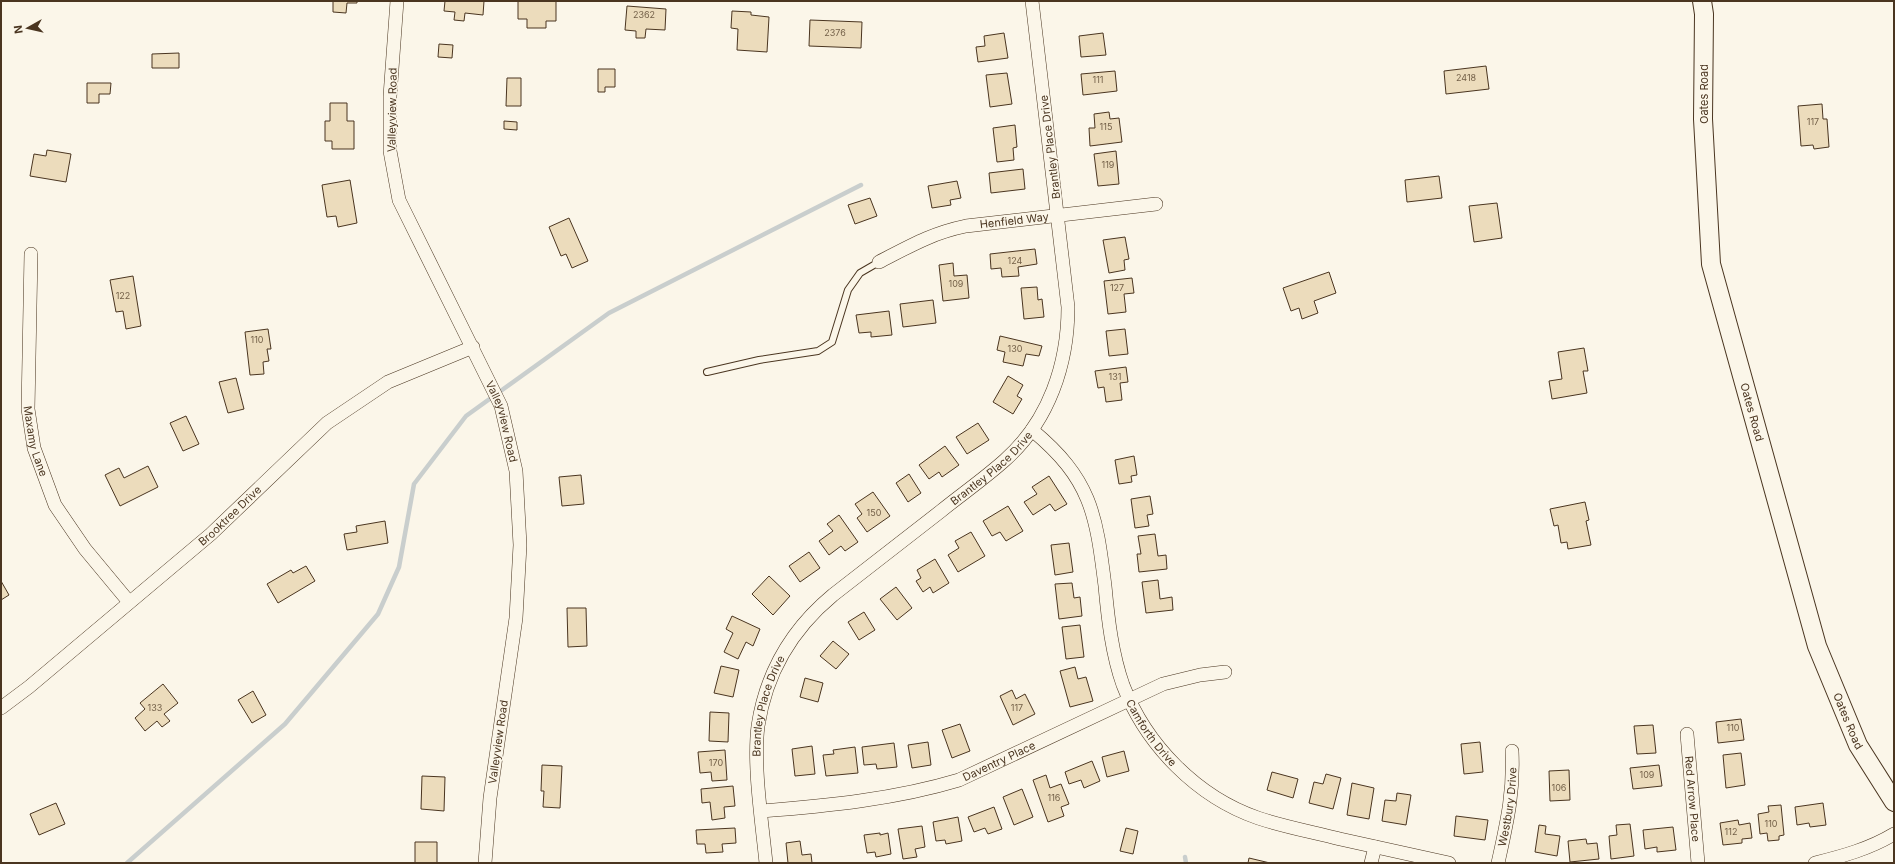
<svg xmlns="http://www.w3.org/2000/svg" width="1895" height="864" font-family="Inter,sans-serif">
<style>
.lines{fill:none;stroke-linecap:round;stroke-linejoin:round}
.stream{stroke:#c9cecd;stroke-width:4.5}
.building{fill:#ecdcbc;stroke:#4a3520}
.lane-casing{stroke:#4a3520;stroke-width:8}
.street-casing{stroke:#4a3520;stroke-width:14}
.secondary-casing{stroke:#4a3520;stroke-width:20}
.lane{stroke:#fbf6e9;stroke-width:6}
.street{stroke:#fbf6e9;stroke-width:13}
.secondary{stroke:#fbf6e9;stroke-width:18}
.labels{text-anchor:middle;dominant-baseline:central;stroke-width:3;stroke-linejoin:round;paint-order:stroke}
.number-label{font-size:9px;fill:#725f47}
.street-label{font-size:11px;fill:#4a3520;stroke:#fbf6e9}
</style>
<rect width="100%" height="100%" fill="#fbf6e9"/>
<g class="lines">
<path class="stream" d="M1185,857L1186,863
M127,863L285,724L378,614L399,567L414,484L466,416L609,313L861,185"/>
</g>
<path class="building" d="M333,1H357V3H347L346,13L333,12Z
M445,1H484L483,15L465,13L464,21L454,20L455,12L444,11Z
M518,1H556V21H546V28H527V19H518Z
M627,6L666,9L665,30L646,29L645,38H636V31L625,30Z
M732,11L751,12V15L769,17L767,52L737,50L738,29L731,28Z
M810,20L862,22L861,48L809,46Z
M1004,33L1008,58L978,62L976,47L985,46L984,36Z
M1103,33L1106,55L1081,57L1079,36Z
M439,44L453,45L452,58L438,57Z
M179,53V68H152V54Z
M1486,66L1489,89L1446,94L1444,71Z
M598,69H615V87H605V92H598Z
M1115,71L1117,91L1083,95L1081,74Z
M1007,73L1012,104L990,107L986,75Z
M507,78H521V106H506Z
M87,83H111L110,94H99V103H87Z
M330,103H347V121H354V149H332V141H325V121H330Z
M1822,104L1823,119H1827L1829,147L1814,149L1813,145L1801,146L1798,106Z
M1109,112L1110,119L1119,118L1122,142L1090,146L1089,128H1095L1094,114Z
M504,121L517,122V130L504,129Z
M1015,125L1017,147L1013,148L1014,160L997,162L993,128Z
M47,150L71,154L66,182L30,176L34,154L46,156Z
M1116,151L1119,184L1098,186L1094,154Z
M1023,169L1025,189L991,193L989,173Z
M1439,176L1442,198L1407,202L1405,180Z
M350,180L357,223L338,227L336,216L327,217L322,185Z
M957,181L961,198L950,200L951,205L932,208L928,186Z
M870,198L877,216L855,224L848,205Z
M1497,203L1502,238L1474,242L1469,206Z
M569,218L588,261L572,268L566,254L561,256L549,227Z
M1125,237L1129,259L1124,260L1125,270L1109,273L1103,240Z
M1035,249L1037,264L1018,267L1019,276L1002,277L1001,268L991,269L990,254Z
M953,263L954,276L967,275L969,298L943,301L939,265Z
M1329,272L1336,293L1314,301L1318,313L1302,319L1299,308L1291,311L1283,288Z
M133,276L141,326L126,329L123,311L116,312L110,280Z
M1132,278L1134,293L1124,294L1126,312L1108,314L1104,281Z
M1037,287L1038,300L1042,299L1044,317L1024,319L1021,288Z
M933,300L936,323L903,327L900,304Z
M889,311L892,335L871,337V332L859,333L856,315Z
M268,329L271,349H267L269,361L263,362L264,374L250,375L245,332Z
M1125,329L1128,354L1109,356L1106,331Z
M1000,336L1042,346L1039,356L1026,354L1023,366L1003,362L1005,352L997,350Z
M1584,348L1588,371H1583L1587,393L1552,399L1549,381L1562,379L1558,352Z
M1126,367L1128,382L1120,383L1122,400L1106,402L1104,387L1098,388L1095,371Z
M1008,376L1023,385L1017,396L1022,399L1013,414L993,402Z
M236,378L244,409L228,413L219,382Z
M186,416L199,444L183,451L170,423Z
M978,423L989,440L967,454L956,437Z
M945,446L959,465L942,477L939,472L929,479L919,465Z
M1134,456L1137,475L1131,476L1132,482L1119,484L1115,460Z
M148,466L158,487L120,506L105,475L119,468L124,478Z
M909,474L921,493L908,502L896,483Z
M581,475L584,504L562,506L559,477Z
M1049,476L1067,504L1055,511L1050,504L1033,515L1024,502L1037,494L1032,487Z
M873,492L890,516L867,532L857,518L862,514L855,504Z
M1150,496L1153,514L1147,515L1149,526L1135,528L1131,499Z
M1585,502L1589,520L1586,521L1591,545L1568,549L1567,542L1561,543L1558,525L1554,526L1550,509Z
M1008,506L1023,531L1006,541L1000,532L992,536L983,521Z
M839,515L858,542L845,551L841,546L829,555L819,541L833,531L827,524Z
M385,521L388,543L347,550L344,534L357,532L356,526Z
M971,532L985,556L958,572L948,555L959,548L955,541Z
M1155,534L1158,556L1166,555L1167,569L1139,572L1137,554H1141L1138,536Z
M1069,543L1073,572L1055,575L1051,545Z
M809,552L820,568L800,582L789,566Z
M935,559L949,583L933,593L930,587L923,592L916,581L921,578L917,570Z
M306,566L315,581L278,603L267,584L291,570L293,573Z
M769,576L790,596L773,615L752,594Z
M1158,580L1160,599L1172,597L1173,610L1146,613L1142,582Z
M1,581L9,595L1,600Z
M1072,583L1074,598L1080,597L1082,616L1059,619L1055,584Z
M896,587L912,608L897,620L880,599Z
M567,608H586L587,646L568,647Z
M864,612L875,630L859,640L848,622Z
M732,616L760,629L753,646L746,642L738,659L724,652L733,633L726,629Z
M1080,625L1084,657L1066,659L1062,627Z
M833,641L849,654L836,669L820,656Z
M721,666L739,670L733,697L714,693Z
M1075,667L1078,679L1086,677L1093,701L1070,707L1060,671Z
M805,678L823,683L818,702L800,697Z
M163,684L178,703L164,714L170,721L162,727L157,721L145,731L135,718L145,709L140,703Z
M1012,690L1016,699L1025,694L1035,714L1013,725L1000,696Z
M253,691L266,715L252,723L238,700Z
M710,712L729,713L728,742L709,741Z
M1741,719L1744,740L1718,743L1716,722Z
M960,724L970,751L952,758L942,730Z
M1653,725L1656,753L1637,754L1634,726Z
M928,742L931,765L912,768L908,745Z
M1480,742L1483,772L1464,774L1461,744Z
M894,743L897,767L877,769L876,764L864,765L862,747Z
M812,746L815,774L795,776L792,749Z
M855,747L858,773L826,776L823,755L834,754L833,750Z
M725,750L727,780L712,781L711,772L700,773L698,752Z
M1124,751L1129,771L1107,777L1102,757Z
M1741,753L1745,785L1726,788L1723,755Z
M1092,761L1100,781L1084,788L1081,780L1069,784L1065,772Z
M542,765L562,766L560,808L543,807L544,791H541Z
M1659,765L1662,786L1633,789L1630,768Z
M1569,770L1570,800L1550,801L1549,771Z
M1272,772L1298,779L1293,798L1267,790Z
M1326,774L1341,778L1333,809L1309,803L1314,782L1323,784Z
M1046,775L1050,788L1061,784L1069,804L1061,807L1064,816L1048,822L1033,780Z
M422,776L445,777L444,811L421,809Z
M1352,783L1374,788L1369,819L1347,815Z
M733,786L735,806L724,807L725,818L712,820L710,802L702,803L701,789Z
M1022,789L1033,817L1014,825L1003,797Z
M1397,793L1411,795L1406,825L1382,821L1385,800L1396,801Z
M56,803L65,824L39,835L30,814Z
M1823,803L1826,825L1810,827L1809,823L1797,825L1795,807Z
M1781,805L1784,835L1779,836V840L1768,841L1767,833L1760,834L1758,814L1769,812L1768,806Z
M994,807L1002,829L988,834L985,828L974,832L968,817Z
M1456,816L1488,820L1485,840L1454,836Z
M958,817L962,841L946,844L945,840L936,841L933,822Z
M1738,820L1739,825L1750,823L1752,838L1742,839V843L1723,845L1720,823Z
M1630,824L1634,856L1611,859L1609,836L1617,835L1616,825Z
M1539,825L1546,826L1545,834L1560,836L1557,856L1535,852Z
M922,826L925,847L915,849L917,857L903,859L898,829Z
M1673,827L1676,850L1657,852V847L1645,849L1643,830Z
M735,828L736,843L722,844L723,852L706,853L705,844H697L696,830Z
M1126,828L1138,831L1133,854L1120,851Z
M880,833V835L888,833L891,854L876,857L875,852L867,853L864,835Z
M1586,839L1587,844L1597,843L1599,859L1570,862L1568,841Z
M800,841L802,855L811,854L812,863H788L786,843Z
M415,842H437V863H415Z
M1249,858L1270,863H1248Z"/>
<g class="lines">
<g class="lane-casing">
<path id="lane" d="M707,372L759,360L818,351L832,342L848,290L860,273L879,262"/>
</g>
<g class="street-casing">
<g id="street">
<path id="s1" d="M397,1L390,96V151L399,200L501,406L516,471L520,545L516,618L490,798L485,863"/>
<path id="s2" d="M31,254L28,409L34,448L55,505L85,549L129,602"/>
<path id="s3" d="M879,262C910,246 932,233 966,226L1156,204"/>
<path id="s4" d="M1032,430C1091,479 1096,513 1105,586C1108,619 1112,654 1123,685C1146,745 1197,797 1258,818C1285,827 1313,832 1340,839C1376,847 1412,855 1449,863"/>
<path id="s5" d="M1,708L29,687L211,534L327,423L388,382L473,347"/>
<path id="s6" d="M1687,734L1698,863"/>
<path id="s7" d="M761,811C827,806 896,799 959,780L1163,684L1200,675L1225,672"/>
<path id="s8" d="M766,863C762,822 753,766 758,726C766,673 792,629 833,595C869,567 905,539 941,511C962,494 985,478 1005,460C1049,421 1068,364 1068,307L1032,1"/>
<path d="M1371,863L1375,847"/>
<path id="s9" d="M1498,863C1507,822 1514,793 1512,751"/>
<path d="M1815,863C1843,856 1869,849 1894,834"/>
</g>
</g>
<g class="secondary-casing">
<g id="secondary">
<path id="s10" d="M1702,1L1704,14L1703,119L1711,264L1817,646L1858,745L1894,802"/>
</g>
</g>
<use href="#lane" class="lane"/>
<use href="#street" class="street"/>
<use href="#secondary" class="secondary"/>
</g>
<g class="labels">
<g class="number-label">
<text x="644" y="14">2362</text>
<text x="835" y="32">2376</text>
<text x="1466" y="77">2418</text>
<text x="1098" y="79">111</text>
<text x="1813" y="121">117</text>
<text x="1106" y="126">115</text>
<text x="1108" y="164">119</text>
<text x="1015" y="260">124</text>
<text x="956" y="283">109</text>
<text x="1117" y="287">127</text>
<text x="123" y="295">122</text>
<text x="257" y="339">110</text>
<text x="1015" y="348">130</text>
<text x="1115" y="376">131</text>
<text x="874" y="512">150</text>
<text x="155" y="707">133</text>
<text x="1017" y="707">117</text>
<text x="1733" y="727">110</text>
<text x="716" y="762">170</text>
<text x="1647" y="774">109</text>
<text x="1559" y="787">106</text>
<text x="1054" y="797">116</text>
<text x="1771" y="823">110</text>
<text x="1731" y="831">112</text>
</g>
<g class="street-label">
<text transform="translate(1704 94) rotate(-90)">Oates Road</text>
<text transform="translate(392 110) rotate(-89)">Valleyview Road</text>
<text transform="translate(1050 147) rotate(-97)">Brantley Place Drive</text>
<text stroke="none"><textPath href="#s3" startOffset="143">Henfield Way</textPath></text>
<text stroke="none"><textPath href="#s10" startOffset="417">Oates Road</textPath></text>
<text stroke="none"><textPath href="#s1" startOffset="445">Valleyview Road</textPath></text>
<text stroke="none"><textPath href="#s2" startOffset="188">Maxamy Lane</textPath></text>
<text stroke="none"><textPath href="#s8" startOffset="495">Brantley Place Drive</textPath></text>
<text stroke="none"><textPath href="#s5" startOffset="299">Brooktree Drive</textPath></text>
<text stroke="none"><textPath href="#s8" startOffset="159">Brantley Place Drive</textPath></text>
<text stroke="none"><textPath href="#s10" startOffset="741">Oates Road</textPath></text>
<text stroke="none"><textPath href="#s4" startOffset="335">Camforth Drive</textPath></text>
<text transform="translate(498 742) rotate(-82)">Valleyview Road</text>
<text stroke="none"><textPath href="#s7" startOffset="245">Daventry Place</textPath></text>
<text stroke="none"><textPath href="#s6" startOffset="65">Red Arrow Place</textPath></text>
<text stroke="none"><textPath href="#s9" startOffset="57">Westbury Drive</textPath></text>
</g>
</g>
<rect width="1895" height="864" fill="none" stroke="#4a3520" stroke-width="4"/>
<g transform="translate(28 28) rotate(262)" stroke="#fbf6e9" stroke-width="3" paint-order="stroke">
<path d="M0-3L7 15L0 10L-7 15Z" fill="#4a3520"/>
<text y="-6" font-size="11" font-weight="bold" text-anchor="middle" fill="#4a3520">N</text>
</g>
</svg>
